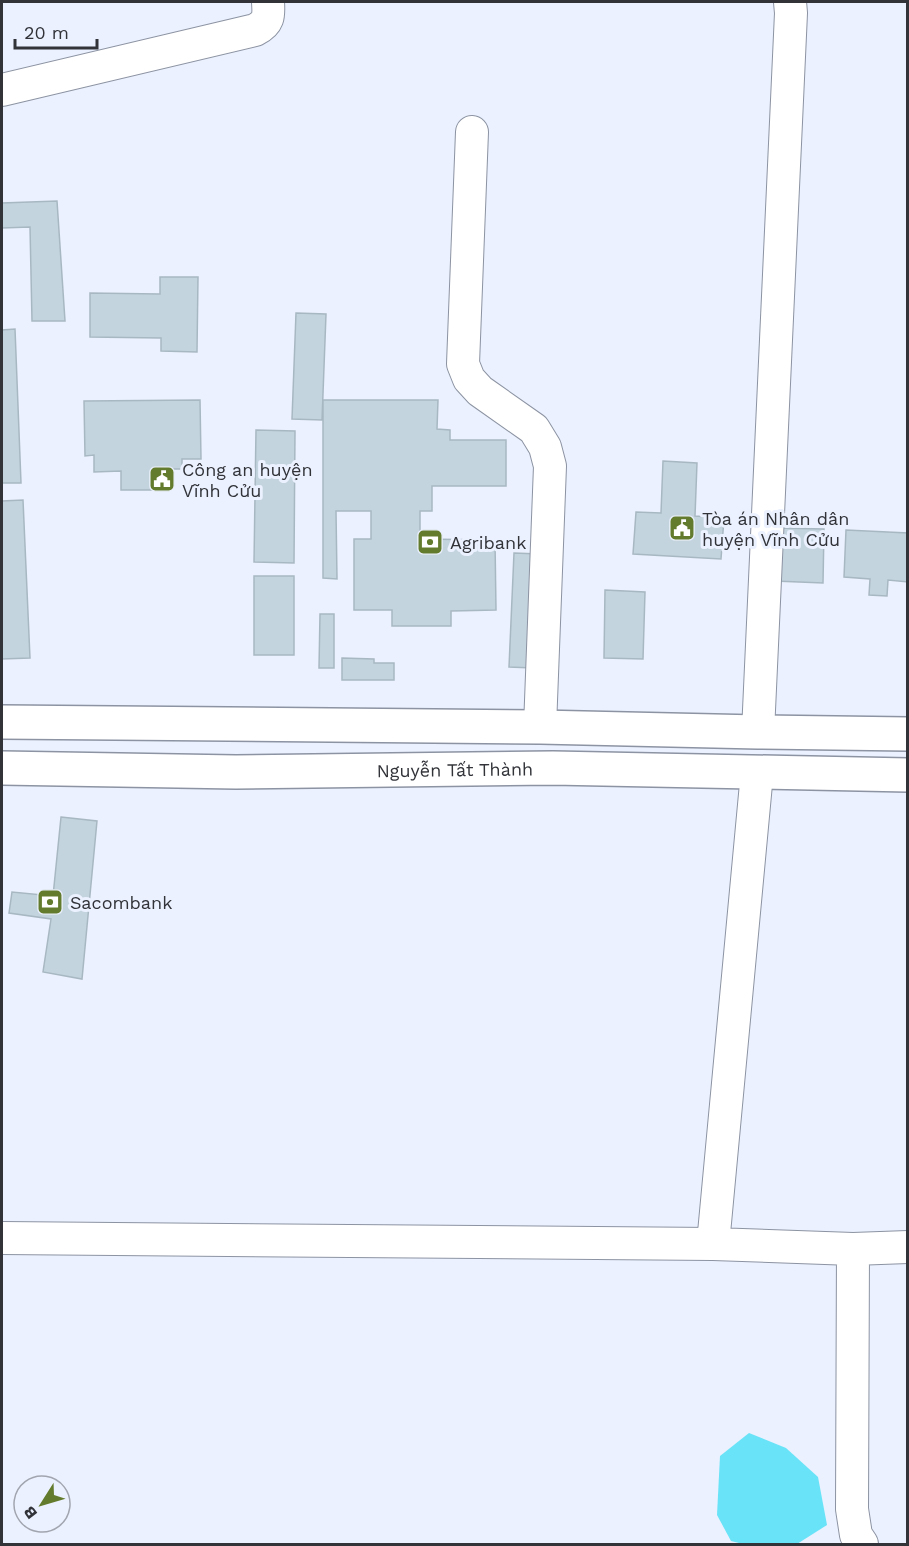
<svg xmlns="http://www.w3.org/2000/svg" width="909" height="1546" font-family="'Work Sans',sans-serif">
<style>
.water{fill:#69e3f7}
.building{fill:#c4d4df;stroke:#a8b8c2;stroke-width:1.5}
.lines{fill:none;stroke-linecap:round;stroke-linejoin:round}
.minor-casing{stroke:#8c93a2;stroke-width:34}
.major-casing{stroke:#8c93a2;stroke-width:36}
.minor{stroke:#fff;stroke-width:32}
.major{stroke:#fff;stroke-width:33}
.labels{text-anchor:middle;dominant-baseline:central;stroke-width:6;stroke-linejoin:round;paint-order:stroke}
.poi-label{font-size:18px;fill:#313339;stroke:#ebf1fe;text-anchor:start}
.street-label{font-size:18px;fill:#313339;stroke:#ebf1fe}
</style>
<rect width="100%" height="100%" fill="#ebf1fe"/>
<path class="water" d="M749,1433L786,1448L818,1477L827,1525L797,1544H743L731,1541L717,1515L720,1456Z"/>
<path class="building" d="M57,201L65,321H32L30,227L2,228V203Z
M160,277H198L197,352L161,351V338L90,337V293L160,294Z
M296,313L326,314L322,420L292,419Z
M15,329L21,483H2V330Z
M200,400L201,459H182V469H157V490H121V471L94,472V455L85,456L84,401Z
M323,400H438L437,429L450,430V440H506V486H432V511H420V539L495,540L496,610L451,611V626H392V610H354V539H371V511H336L337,579L323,578Z
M256,430L295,431L294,563L254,562Z
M663,461L697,463L695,516L724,518L721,559L633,554L636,512L661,513Z
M23,500L30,658L2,659V501Z
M778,528L824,529L823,583L775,581Z
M846,530L908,533V582L888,580L887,596L869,595L870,579L844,577Z
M514,553L538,554L533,668L509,667Z
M254,576H294V655H254Z
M605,590L645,592L643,659L604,658Z
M320,614H334V668H319Z
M342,658L374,659V663H394V680H342Z
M61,817L97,821L82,979L43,972L51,919L9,913L12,892L53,896Z"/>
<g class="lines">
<g class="minor-casing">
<path id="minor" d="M2,90L255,30C269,23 269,16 268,2
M472,132L463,364L469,379L480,391L534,429L545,447L550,466L540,727
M758,732L791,13L790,2
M2,1238L713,1244L853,1249L908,1247
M713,1244L757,773
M853,1249L852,1509L856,1535L862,1544"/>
</g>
<g class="major-casing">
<g id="major">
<path d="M2,722L540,727L758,732L908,734"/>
<path id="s1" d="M2,768L236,772L553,768L908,775"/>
</g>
</g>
<use href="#minor" class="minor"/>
<use href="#major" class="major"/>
</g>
<defs>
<g id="civic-square" transform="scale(1.35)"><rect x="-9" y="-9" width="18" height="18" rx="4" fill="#637b2c" stroke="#ebf1fe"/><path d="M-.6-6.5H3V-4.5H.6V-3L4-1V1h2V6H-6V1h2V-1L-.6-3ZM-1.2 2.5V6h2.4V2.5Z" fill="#fff"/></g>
<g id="bank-square" transform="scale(1.35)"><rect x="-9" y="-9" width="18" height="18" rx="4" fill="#637b2c" stroke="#ebf1fe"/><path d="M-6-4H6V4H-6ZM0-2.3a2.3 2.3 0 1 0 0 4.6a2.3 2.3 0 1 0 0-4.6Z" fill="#fff"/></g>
</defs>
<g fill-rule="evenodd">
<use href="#civic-square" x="162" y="479"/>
<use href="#civic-square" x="682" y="528"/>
<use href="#bank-square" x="430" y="542"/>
<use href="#bank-square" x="50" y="902"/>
</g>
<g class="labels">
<g class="poi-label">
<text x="182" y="469">Công an huyện<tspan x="182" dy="21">Vĩnh Cửu</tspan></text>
<text x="702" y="518">Tòa án Nhân dân<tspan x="702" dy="21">huyện Vĩnh Cửu</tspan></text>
<text x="450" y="542">Agribank</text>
<text x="70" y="902">Sacombank</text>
</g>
<g class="street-label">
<text stroke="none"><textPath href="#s1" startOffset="453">Nguyễn Tất Thành</textPath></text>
</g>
</g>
<rect width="909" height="1546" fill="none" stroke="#313339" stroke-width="6"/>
<g transform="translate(42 1504) rotate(233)"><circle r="28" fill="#ebf1fe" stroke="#a1a5af" stroke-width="1.5"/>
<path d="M0-4.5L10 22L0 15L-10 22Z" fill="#637b2c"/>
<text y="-9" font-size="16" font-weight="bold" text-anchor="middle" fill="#313339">B</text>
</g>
<path d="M15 39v9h82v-9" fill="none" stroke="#313339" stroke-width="3"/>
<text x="24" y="39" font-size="18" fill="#313339" stroke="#ebf1fe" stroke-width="4.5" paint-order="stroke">20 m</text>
</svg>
